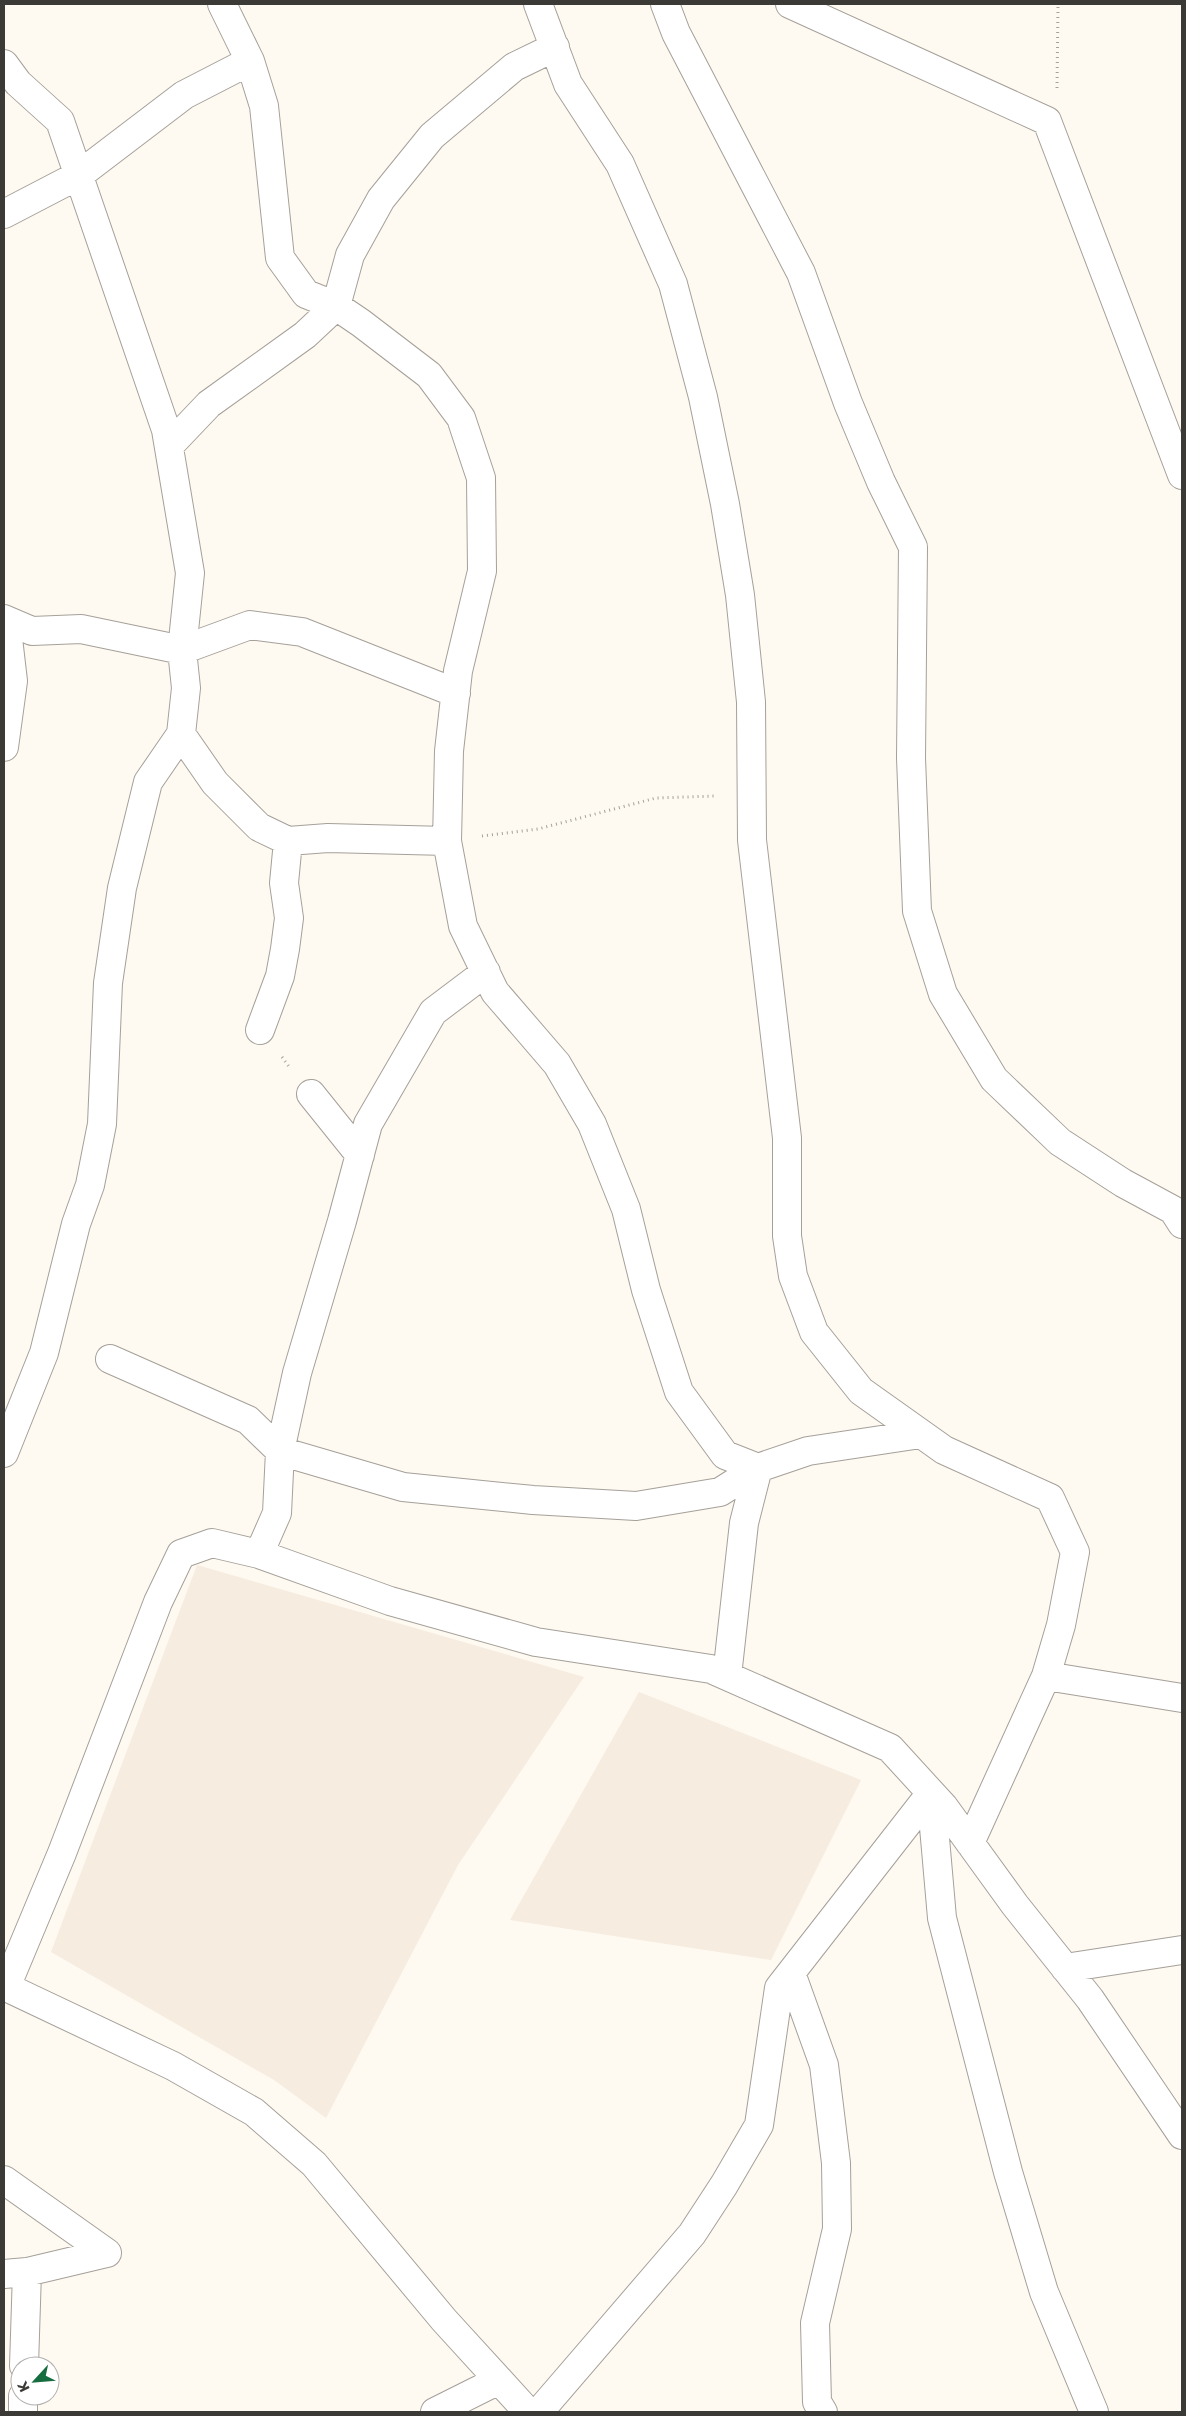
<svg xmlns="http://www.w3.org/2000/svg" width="1186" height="2416" font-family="Jost,sans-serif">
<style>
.built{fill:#f6ecdf}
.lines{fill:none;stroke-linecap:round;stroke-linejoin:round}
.minor-casing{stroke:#a5a099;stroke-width:30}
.path{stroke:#a4a19b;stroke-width:3;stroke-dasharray:1 4;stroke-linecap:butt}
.minor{stroke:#fff;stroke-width:28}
</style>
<rect width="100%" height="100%" fill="#fef9f1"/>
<path class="built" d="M197,1565L584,1677L458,1865L326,2118L274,2080L51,1952Z
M639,1692L861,1780L771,1960L510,1920Z"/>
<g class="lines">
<g class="minor-casing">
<path id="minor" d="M538,4L568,84L620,164L673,284L703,397L725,504L740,595L751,702L752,840L787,1138V1236L793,1276L814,1332L861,1391L944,1450L1050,1498L1075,1552L1061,1625L1046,1676L970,1843
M665,4L676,33L801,273L848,403L881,482L913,547L911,758L917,911L943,994L994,1079L1060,1142L1123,1183L1173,1210L1182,1224
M790,4L1047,121L1182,475
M250,61L264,106L280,258L306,294L336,306L361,323L429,375L461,418L481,478L482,571L458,671L449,751L447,841L463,926L495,992L557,1064L592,1124L626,1209L646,1290L679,1392L725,1455L758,1468L808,1451L921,1434
M4,64L18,83L60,121L166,430L190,573L182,650L250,625L302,632L456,693
M4,214L79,175L184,95L250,61L222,4
M169,446L209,404L305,335L336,306L350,255L381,199L432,136L514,67L555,47
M4,619L32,631L81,629L182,650L186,688L181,734L148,782L122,888L108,983L102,1124L90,1185L76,1224L44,1353L4,1453
M181,734L215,783L259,827L288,841L328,838L447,841
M4,747L13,681L6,621
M260,1030L280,976L285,949L289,918L284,883L288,841
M311,1094L360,1155
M110,1359L248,1420L280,1451L403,1487L533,1500L636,1506L720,1492L758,1468
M259,1554L277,1513L280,1451L297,1373L342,1221L368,1124L433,1012L486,972
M727,1676L744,1523L758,1468
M1046,1676L1182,1698
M931,1793L942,1918L1008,2172L1044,2292L1094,2412
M1065,1968L1182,1950
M791,1973L824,2065L836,2163L837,2229L815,2323L817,2402L823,2412
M4,1986L173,2066L254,2112L314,2164L444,2320L528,2412
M6,1987L62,1853L158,1602L181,1554L212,1543L259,1554L390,1601L536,1642L711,1669L890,1748L944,1807L1015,1905L1090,1999L1182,2135
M4,2180L107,2253
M4,2274L27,2272L107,2253
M24,2366L27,2272
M23,2412V2396
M435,2412L497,2381
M539,2412L692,2234L724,2185L759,2125L779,1988L931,1793"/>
</g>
<path class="path" d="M1057,88L1058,4
M482,836L538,829L656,798L716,796
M282,1057L290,1068"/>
<use href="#minor" class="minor"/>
</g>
<rect width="1186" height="2416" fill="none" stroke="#3c3a37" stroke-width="10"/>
<g transform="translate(35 2381) rotate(244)"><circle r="24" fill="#ffffff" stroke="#b1b0af"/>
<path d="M0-4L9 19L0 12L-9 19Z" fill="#166e40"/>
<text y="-8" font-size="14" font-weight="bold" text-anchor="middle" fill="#3c3a37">K</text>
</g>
</svg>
